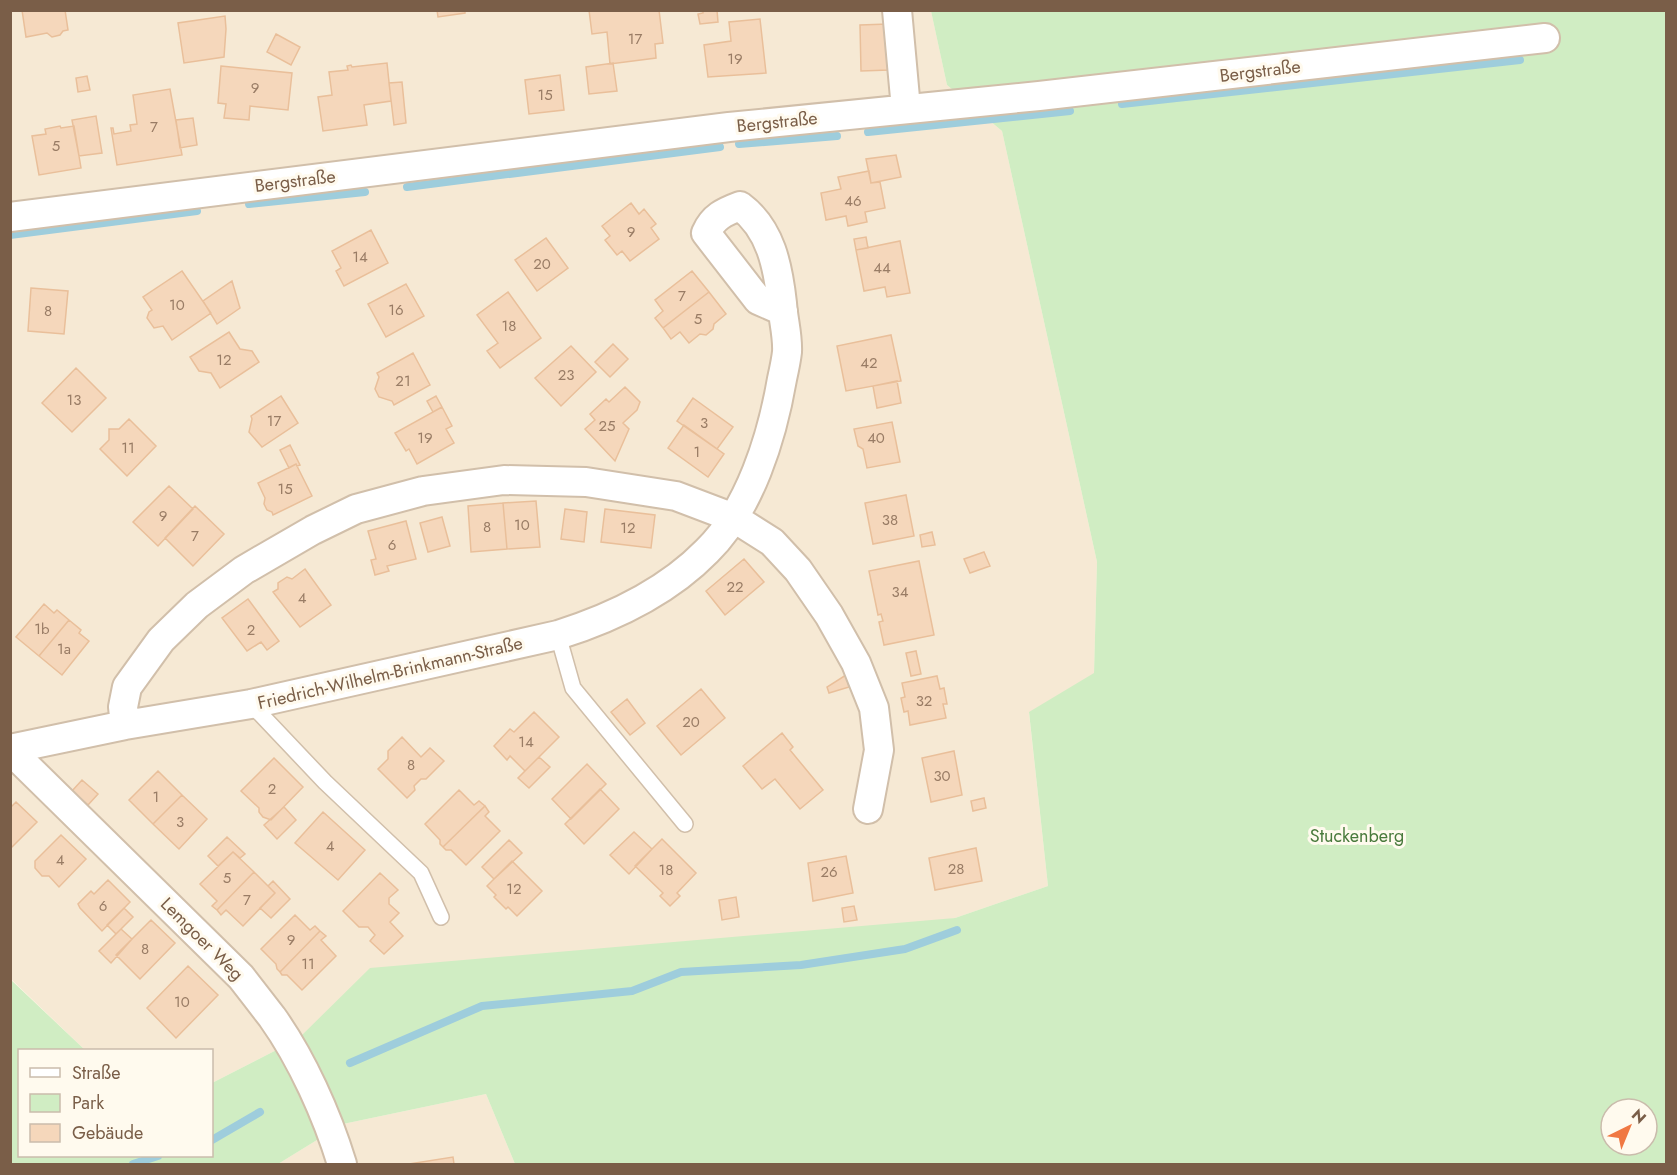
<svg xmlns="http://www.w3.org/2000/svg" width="1677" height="1175" font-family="Jost,sans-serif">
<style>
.residential{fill:#f6e9d4}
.green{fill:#d0edc3;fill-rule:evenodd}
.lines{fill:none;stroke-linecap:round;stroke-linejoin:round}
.stream{stroke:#9ecddc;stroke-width:8}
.building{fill:#f5d7bb;stroke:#e9bf9a;stroke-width:1.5}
.lane-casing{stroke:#d1bfaa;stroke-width:18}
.street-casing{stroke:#d1bfaa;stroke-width:32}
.lane{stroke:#fff;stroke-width:15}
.street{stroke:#fff;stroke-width:28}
.labels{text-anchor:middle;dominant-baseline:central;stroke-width:6;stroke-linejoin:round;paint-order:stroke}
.number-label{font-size:15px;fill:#997c65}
.street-label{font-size:18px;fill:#7a5e48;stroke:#fffaee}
.park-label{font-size:18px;fill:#497a3c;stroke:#fffaee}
</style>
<rect width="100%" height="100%" fill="#fef7e6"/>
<path class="residential" d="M10,11H931L947,85L1002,131L1097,562L1094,674L1029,713L1048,886L955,918L298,1039L212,1083V1050H85L11,979Z
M486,1094L515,1164H278L343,1124Z"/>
<path class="green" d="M931,11H1666V1164H515L486,1094L343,1124L278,1164H11L10,979L85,1050H20V1156H212V1083L298,1039L370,968L955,918L1048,886L1029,712L1094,673L1097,562L1002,131L947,85ZM1611,1109H1647V1145H1611Z"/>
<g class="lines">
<path class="stream" d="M1122,104L1520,60
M868,132L1070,111
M739,144L837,136
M407,187L720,147
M249,204L365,192
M10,235L197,211
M350,1063L482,1006L632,991L681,972L801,965L905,949L957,930
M212,1140L260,1112
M133,1164L158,1156"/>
</g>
<path class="building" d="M22,10H65L68,30L63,31L60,35L52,37L47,33L26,37Z
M437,10H465V13L438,17Z
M589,10H659L663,43L655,44L656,58L610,64L607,32L592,34Z
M703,10H717L718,22L700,24L698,14L703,13Z
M225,16L226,29L224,57L184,63L178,23Z
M760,19L766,73L708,77L704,45L731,41L729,22Z
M888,24L889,70L861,71L860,25Z
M276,34L300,47L291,65L267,52Z
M387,63L391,101L364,105L367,125L323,131L318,97L332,95L329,72L348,70L347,66L351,65L352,67Z
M613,63L617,91L589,94L586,67Z
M221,66L292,73L288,110L250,106L249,120L224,118L226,104L218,103Z
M560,75L564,110L529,114L525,80Z
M87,76L90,90L78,92L76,78Z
M402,82L406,123L394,125L389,83Z
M170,89L182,155L117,165L111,128H113L114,134L131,131L130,125L137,124L133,95Z
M96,116L102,153L79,156L72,120Z
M193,118L197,145L180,148L176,120Z
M60,126L61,128L74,126L81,168L39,175L32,136L46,134L45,129Z
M896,155L901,177L871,183L866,159Z
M869,171L871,183L880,182L885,208L865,212L867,222L848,226L846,216L826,220L821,193L841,189L838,177Z
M631,203L639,214L644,209L656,224L651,228L659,239L630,261L622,251L617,255L605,240L610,236L602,226Z
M371,230L388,263L344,286L336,271L341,268L332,251Z
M866,237L868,248L856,250L854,239Z
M546,238L568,268L537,291L515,260Z
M900,241L910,293L887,297L885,287L864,291L856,250Z
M182,271L211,313L172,340L163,326L154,328L147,318L149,312L152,310L143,297Z
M692,271L709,292L663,328L655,318L663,311L655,300Z
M232,281L240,308L217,324L203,301Z
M406,284L424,316L386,337L368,304Z
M31,288L68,291L64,334L28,331Z
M508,292L541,338L500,368L487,351L498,343L477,315Z
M709,292L726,314L714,324L713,329L706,335L700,334L689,343L680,332L671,339L663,328Z
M229,332L240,349L252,351L259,362L220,388L211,373L199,371L190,357Z
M891,335L901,381L846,391L837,346Z
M613,344L628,359L610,377L595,362Z
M571,346L596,372L561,406L535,378Z
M413,353L430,385L394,405L392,401L379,397L375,389L379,377L377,373Z
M76,368L106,398L72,432L42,403Z
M897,381L901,403L877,408L873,386Z
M625,387L640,402L637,410L623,423L629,429L615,461L585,429L595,420L590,414L606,399L609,402Z
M281,396L298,423L262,447L249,432L252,419L251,416Z
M436,396L442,407L433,412L427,401Z
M693,398L733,427L717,449L677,421Z
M442,407L452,426L446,429L454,443L417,464L409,449L406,451L395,433Z
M129,419L156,446L127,476L100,449L109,440V429H119Z
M892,422L900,462L867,468L863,449L858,446L854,429Z
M684,425L724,454L708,477L668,448Z
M290,445L300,465L297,466L296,464L289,468L280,450Z
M296,464L312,496L273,515L272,512L267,510L264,504L265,498L258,483Z
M169,486L193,509L158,546L133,522Z
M906,495L914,536L873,544L865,503Z
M536,501L540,547L507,549L503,503Z
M503,503L507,549L471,552L468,506Z
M195,506L224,534L193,566L165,538Z
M565,509L587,512L584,542L561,539Z
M605,509L655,515L651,548L601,542Z
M442,517L450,546L428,552L420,523Z
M406,521L416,559L387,566L389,571L375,575L371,560L376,559L368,531Z
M932,532L935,545L922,547L920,535Z
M984,552L990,566L970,573L964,559Z
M744,559L764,582L725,615L706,591Z
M919,561L934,635L884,645L879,622L883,621L881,614L878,615L869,571Z
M305,569L331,605L300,627L273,592L278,589V583L287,577L292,579Z
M248,599L279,641L267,650L261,642L247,651L222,618Z
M44,604L54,613L57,610L69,620L39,656L16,637Z
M69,620L81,630L79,633L89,641L62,675L39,656Z
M916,651L921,674L911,676L906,653Z
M846,675L849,687L829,693L827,687Z
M937,676L940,689L944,688L947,704H943L946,718L910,725L908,711L904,712L901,698L905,697L902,683Z
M701,689L725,718L681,755L657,726Z
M627,699L645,723L630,735L611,712Z
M534,712L559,737L525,771L510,756L507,760L494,746L510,729L514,732Z
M782,733L793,747L790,750L823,790L800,809L775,779L762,789L743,766Z
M402,737L421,757L430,748L444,761L426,779H421L414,786L415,790L407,798L378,769L388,759V751Z
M954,751L962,795L931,802L922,758Z
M539,757L550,767L529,788L518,778Z
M274,758L303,787L271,820L263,817L259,812V808L241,791Z
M587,764L606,784L571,819L552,799Z
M158,771L182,795L153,824L129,800Z
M82,780L98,794L88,805L72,791Z
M600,789L619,809L584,844L565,824Z
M459,790L474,805L479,801L485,806L443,847L440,844V840L425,824Z
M182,795L207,819L179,849L153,824Z
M984,798L986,808L973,811L971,801Z
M16,802L37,822L10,849V808Z
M485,806L489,812L485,816L500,831L466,865L451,850H446L443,847Z
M284,807L296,820L277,839L264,825Z
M323,812L365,850L338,880L295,843Z
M634,832L652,849L629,874L610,855Z
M61,835L86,859L59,887L49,876H42L35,868V861Z
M227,837L245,854L240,858L233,852L218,866L208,856Z
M662,839L696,873L677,893L680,896L670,906L660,896L663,893L635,866Z
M509,840L522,853L494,879L482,867Z
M976,848L982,881L935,890L929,858Z
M233,852L254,872L217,910L212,906L217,901L200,884Z
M846,856L853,893L813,901L808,863Z
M512,861L542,891L517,916L508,907L506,909L494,897L496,895L487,886Z
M254,872L275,893L243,926L226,910L221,915L217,910Z
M380,873L398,890L389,898V904L399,913L390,922L403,936L384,954L370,941L375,935L368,927H359L343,911Z
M108,880L130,902L102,931L80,908L78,904L91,891L94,894Z
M273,881L290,899L271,918L260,908L275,893L268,886Z
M736,897L739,917L722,920L719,900Z
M854,906L857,920L844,922L842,908Z
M124,908L133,917L116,934L107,925Z
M295,915L310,930L315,926L320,931L280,972L277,969L276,964L261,949Z
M151,920L175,943L140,979L116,955Z
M121,929L132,939L111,963L99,951Z
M320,931L326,936L321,940L336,956L302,990L287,975H282L280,972Z
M188,966L218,995L176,1038L147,1008Z
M453,1157L454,1164H409Z"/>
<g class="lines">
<g class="lane-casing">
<path id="lane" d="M558,635L573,688L685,824
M251,704L325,782L421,873L441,917"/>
</g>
<g class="street-casing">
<path id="street" d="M897,10L906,109
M10,217L729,127L1039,96L1545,38
M125,725L123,707L127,687L161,640L197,605L244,570L313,530L356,509L423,491L504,480L586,482L676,496L734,518L772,542L798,570L829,615L856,663L874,708L879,750L868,809
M10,749L125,725L251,704L558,635C612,618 667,592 707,551C750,509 772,437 782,379C784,370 786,361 787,352C788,336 783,319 782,303C778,267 771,229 740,206C724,212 713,217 706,233L758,300L783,311
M10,750L241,977C251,990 262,1004 272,1017C302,1059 327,1115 342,1164"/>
</g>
<use href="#lane" class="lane"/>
<use href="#street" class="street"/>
</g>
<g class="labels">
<g class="number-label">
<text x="635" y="39">17</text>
<text x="735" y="59">19</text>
<text x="255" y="88">9</text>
<text x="545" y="95">15</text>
<text x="154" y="127">7</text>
<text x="56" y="146">5</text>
<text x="853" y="201">46</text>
<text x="631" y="232">9</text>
<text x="360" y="257">14</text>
<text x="542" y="264">20</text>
<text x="882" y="268">44</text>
<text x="682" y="296">7</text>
<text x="177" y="305">10</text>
<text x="396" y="310">16</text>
<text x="48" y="311">8</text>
<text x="698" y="319">5</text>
<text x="509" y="326">18</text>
<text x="224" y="360">12</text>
<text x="869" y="363">42</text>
<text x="566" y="375">23</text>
<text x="403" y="381">21</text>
<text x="74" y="400">13</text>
<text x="274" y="421">17</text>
<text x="704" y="423">3</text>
<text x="607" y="426">25</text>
<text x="425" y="438">19</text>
<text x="876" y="438">40</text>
<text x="128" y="448">11</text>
<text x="697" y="452">1</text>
<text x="285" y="489">15</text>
<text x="163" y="516">9</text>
<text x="890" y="520">38</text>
<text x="522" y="525">10</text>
<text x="487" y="527">8</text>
<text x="628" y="528">12</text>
<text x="195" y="536">7</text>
<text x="392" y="545">6</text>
<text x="735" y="587">22</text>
<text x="900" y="592">34</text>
<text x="302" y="598">4</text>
<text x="42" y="629">1b</text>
<text x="251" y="630">2</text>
<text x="64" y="649">1a</text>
<text x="924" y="701">32</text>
<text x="691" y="722">20</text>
<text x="526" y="742">14</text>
<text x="411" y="765">8</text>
<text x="942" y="776">30</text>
<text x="272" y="789">2</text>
<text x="156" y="797">1</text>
<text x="180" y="822">3</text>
<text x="330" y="846">4</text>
<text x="60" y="860">4</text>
<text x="956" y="869">28</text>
<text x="666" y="870">18</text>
<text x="829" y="872">26</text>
<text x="227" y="878">5</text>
<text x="514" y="889">12</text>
<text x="247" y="900">7</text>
<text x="103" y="906">6</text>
<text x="291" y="940">9</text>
<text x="145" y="949">8</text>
<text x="308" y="964">11</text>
<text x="182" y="1002">10</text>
</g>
<g class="street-label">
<text transform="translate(1260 71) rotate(-7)">Bergstraße</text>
<text transform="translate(777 122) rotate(-6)">Bergstraße</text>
<text transform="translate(295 181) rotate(-7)">Bergstraße</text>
<text transform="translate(390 673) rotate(-13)">Friedrich-Wilhelm-Brinkmann-Straße</text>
<text transform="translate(202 939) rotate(45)">Lemgoer Weg</text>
</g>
<g class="park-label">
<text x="1357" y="836">Stuckenberg</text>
</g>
</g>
<rect width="1677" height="1175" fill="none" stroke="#7a5e48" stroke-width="24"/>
<rect x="18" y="1049" width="195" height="108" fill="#fffaee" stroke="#cabcac" stroke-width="1.5"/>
<rect x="30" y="1068" width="30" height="9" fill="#ffffff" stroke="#cabcac" stroke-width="1.5"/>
<text x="72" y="1079" font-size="18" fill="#7a5e48">Straße</text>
<rect x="30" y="1094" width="30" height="18" fill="#d0edc3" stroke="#cabcac" stroke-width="1.5"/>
<text x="72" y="1109" font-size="18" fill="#7a5e48">Park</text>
<rect x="30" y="1124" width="30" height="18" fill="#f5d7bb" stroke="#cabcac" stroke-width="1.5"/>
<text x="72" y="1139" font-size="18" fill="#7a5e48">Gebäude</text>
<g transform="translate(1629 1127) rotate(43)"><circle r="28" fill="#fffaee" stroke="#cabcac" stroke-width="1.5"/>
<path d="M0-4.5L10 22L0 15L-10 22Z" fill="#f07842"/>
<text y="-9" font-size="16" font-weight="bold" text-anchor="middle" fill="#7a5e48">N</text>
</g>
</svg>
